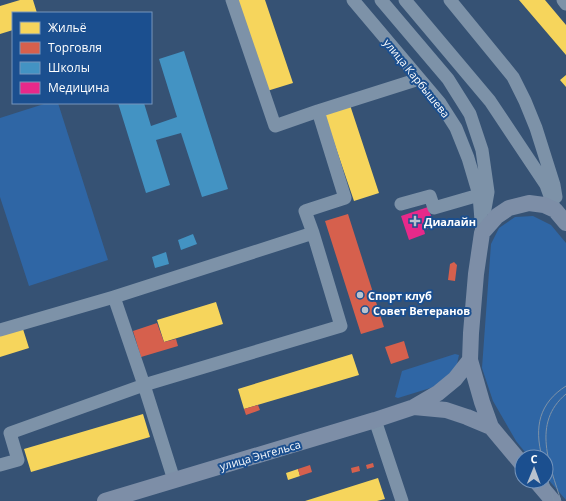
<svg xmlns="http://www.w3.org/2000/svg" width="566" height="501" font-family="'Open Sans',sans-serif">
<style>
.green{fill:#2f66a5}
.homes{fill:#f6d55c}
.shops{fill:#d6604d}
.schools{fill:#4393c3}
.health{fill:#e7298a}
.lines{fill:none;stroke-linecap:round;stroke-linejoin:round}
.minor{stroke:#7d92a8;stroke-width:13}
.major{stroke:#7d8ea7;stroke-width:16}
.tram{stroke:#7e92a7;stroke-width:1}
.poi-dot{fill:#b9c2ce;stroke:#1b4f8f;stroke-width:1.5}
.labels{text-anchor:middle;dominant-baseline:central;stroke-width:4;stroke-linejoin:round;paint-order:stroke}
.street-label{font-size:11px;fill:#fff;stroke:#1b4f8f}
.poi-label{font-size:11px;font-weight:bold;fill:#fff;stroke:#1b4f8f;text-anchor:start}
</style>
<rect width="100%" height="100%" fill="#365274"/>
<path class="green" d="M47,103H58L108,260L29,286L0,197V118Z
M533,216L551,225L566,243V500L546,477V457H529L516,441L493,401L482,368L491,244L499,228L515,217Z
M455,354L459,355L457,364L454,371L437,386L398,398L395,397L402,371Z"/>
<path class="homes" d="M20,0H33L37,13H13V30L0,34V6Z
M237,0H265L293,83L267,91Z
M519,0H545L566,25V55Z
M566,75V87L560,80Z
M350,105L379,193L354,201L324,113Z
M216,302L223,324L164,342L157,320Z
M23,329L29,348L0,357V336Z
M352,354L359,375L244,409L238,389Z
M143,414L150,437L31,472L24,449Z
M298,469L300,476L288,480L286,473Z
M378,478L385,499L377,501H305Z"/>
<path class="shops" d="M348,214L384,327L361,334L325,221Z
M454,262L457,265L455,281L448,280L450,264Z
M157,323L164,342L176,339L178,346L141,357L133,331Z
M404,341L409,358L391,364L385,347Z
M258,405L260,410L246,415L244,409Z
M373,463L374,467L367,469L366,465Z
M310,465L312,472L300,476L298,469Z
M359,466L360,471L352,473L351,468Z"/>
<path class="schools" d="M184,51L228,189L202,197L181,133L156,140L170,185L146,193L118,103H144L151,126L177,117L159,59Z
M193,234L197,244L181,250L178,240Z
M166,252L169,264L155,268L152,257Z"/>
<path class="health" d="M428,207L431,216L426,217L429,225L428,229L424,230L425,234L409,240L401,216Z"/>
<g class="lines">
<path class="minor" d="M232,0L275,126L318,111
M353,0L440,103L456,128L468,158L479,195L482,233
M381,0L448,79L470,114L482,150L488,192L485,209
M405,0L490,101L546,185L555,210
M450,0L513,77L525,101L536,128L554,185L556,197
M563,0L566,4
M401,204L430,196L434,208L479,195
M114,297L144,385L174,480
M0,330L114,297L313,233L305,211L345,198L318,111L419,79
M375,420L402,501
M0,465L18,460L10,433L144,385L341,326L313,233"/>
<path class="major" d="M414,407L446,410L467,417L491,427
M522,464L491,427L482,402L470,360L471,333L476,274L482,233L497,216L509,208L529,203L544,205L555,210L566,223
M536,481L553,501
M105,501L375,420L414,407L438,393L455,379L470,360"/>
<path class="tram" d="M542,457C534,427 539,403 566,386
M546,474L554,501
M561,501C550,465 531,423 566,394"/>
</g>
<g class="poi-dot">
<path d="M413 215h4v4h4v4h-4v4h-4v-4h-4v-4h4z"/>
<circle cx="360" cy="295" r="4"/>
<circle cx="365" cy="310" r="4"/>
</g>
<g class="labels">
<g class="street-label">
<text transform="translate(417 78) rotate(51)">улица Карбышева</text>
<text transform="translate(260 455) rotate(-16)">улица Энгельса</text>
</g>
<g class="poi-label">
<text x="424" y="221">Диалайн</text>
<text x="368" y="295">Спорт клуб</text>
<text x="373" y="310">Совет Ветеранов</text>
</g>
</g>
<rect x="12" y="12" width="140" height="92" fill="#1b4f8f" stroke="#7695bc"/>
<rect x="20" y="22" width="20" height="12" fill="#f6d55c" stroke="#7695bc"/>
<text x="48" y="32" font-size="12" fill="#ffffff">Жильё</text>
<rect x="20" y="42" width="20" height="12" fill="#d6604d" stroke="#7695bc"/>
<text x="48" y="52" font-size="12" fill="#ffffff">Торговля</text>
<rect x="20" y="62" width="20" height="12" fill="#4393c3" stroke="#7695bc"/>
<text x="48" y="72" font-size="12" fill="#ffffff">Школы</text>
<rect x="20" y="82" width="20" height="12" fill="#e7298a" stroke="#7695bc"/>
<text x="48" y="92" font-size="12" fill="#ffffff">Медицина</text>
<g transform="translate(534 469) rotate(1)"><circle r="19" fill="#1b4f8f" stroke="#7695bc"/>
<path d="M0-3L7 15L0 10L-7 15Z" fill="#b9c2ce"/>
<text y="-6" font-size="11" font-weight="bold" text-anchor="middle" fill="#ffffff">С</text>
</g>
</svg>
